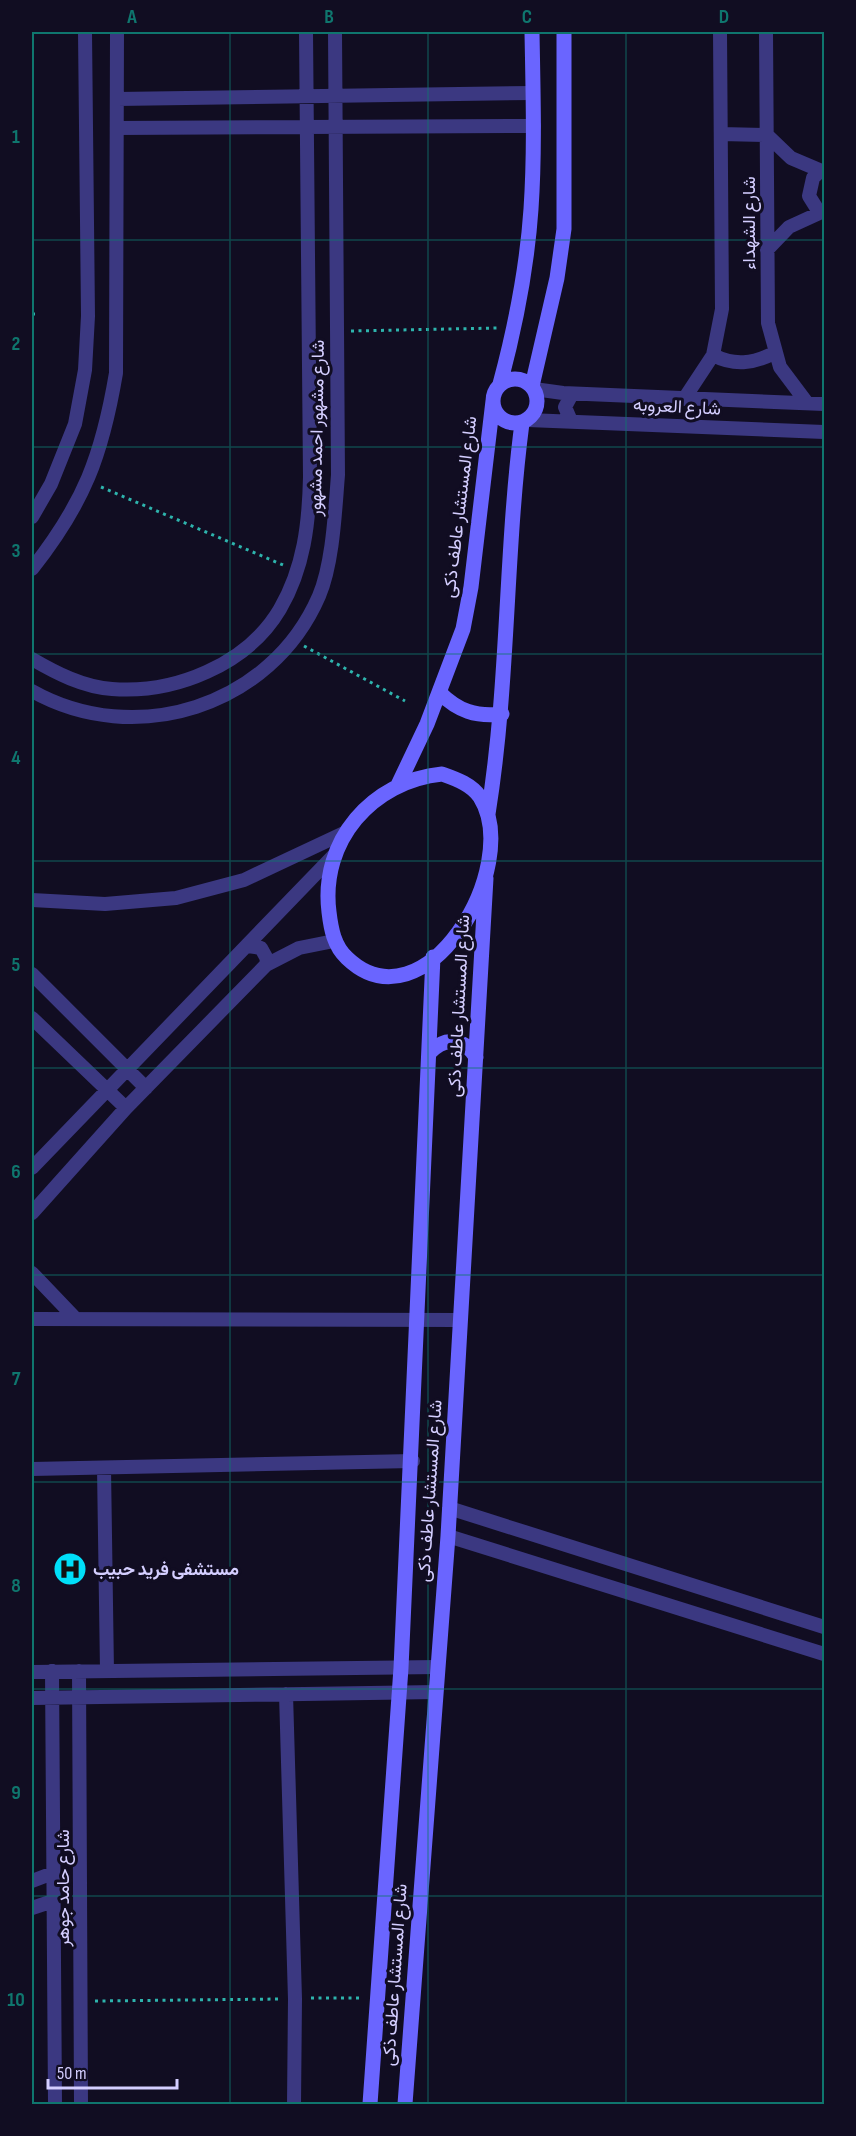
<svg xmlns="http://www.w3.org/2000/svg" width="856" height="2136" font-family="'Sofia Sans Condensed',Vazirmatn,sans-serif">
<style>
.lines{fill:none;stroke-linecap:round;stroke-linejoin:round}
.path{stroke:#2eb4ad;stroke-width:3;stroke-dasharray:3 4.5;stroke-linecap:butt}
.street{stroke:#3b3881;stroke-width:14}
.secondary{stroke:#6a65ff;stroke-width:15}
.grid{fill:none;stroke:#0f766e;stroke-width:1.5;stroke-opacity:0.55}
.labels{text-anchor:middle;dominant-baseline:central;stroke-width:6;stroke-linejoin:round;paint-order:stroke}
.street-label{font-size:18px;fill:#d4ceff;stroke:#110d22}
.poi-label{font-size:18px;font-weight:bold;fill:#d4ceff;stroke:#110d22;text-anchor:start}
.neatline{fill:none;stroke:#0f766e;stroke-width:2}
.grid-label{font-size:20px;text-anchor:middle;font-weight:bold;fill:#0f766e}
</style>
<rect width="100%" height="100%" fill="#110d22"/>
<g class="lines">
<path class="path" d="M32,314H38
M351,331L497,328
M101,487L283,565
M304,646L405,701
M311,1998H361
M95,2001L280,1999"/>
<path class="street" d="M766,32L768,323L780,367L807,403
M117,99L533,93
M117,128L534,126
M721,134L767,135L791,158L824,172
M819,212L809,196L813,178L820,171
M767,250L789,227L824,211
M713,355C734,366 753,364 774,353
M534,389L563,393L824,404
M684,399L713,355L722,309L720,32
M528,420L824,432
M571,421L565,407L572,394
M32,517L51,484L75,424L85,370L88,316L85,32
M32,569C84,503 102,456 116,373L117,32
M32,659C56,673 83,687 112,689C174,694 247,665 280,609C304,568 309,523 310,477L306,32
M32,691C135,749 271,707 319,596C333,563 335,511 338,475L335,32
M32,900L105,904L176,898L244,880L346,832
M248,946L261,948L267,959L266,965
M32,974L146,1088
M32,1018L126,1108
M32,1168L335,854
M32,1213L126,1108L266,965L299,948L334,941
M32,1273L76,1319
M32,1319L460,1320
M104,1468L107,1671
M32,1469L413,1461
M449,1508L824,1627
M448,1536L824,1654
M52,1671L55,2104
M79,1671L81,2104
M32,1672L438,1667
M286,1694L295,1999L294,2104
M32,1698L436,1692
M32,1881L53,1873
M32,1908L53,1901"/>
<path class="secondary" d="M493 401a22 22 0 1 1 44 0a22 22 0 1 1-44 0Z
M500,384C515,328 527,268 531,209C535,150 533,91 532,32
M532,386L557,278L564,229V32
M440,693C458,711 476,717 502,714
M442,774C456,779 471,784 480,797C524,867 424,1032 347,958C334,946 331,929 329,912C320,841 372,781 442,774Z
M398,785L427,724L463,629L471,587L493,401
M488,814C509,684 505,553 522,423
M429,1053C445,1036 464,1038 476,1057
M370,2104L401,1668L433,957
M405,2104L448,1536L486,878"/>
</g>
<path class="grid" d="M230,32V2104M428,32V2104M626,32V2104M32,240H824M32,447H824M32,654H824M32,861H824M32,1068H824M32,1275H824M32,1482H824M32,1689H824M32,1896H824"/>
<defs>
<g id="hospital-disc" transform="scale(1.725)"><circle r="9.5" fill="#00dff9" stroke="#110d22"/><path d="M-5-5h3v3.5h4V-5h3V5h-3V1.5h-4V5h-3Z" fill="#111"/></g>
</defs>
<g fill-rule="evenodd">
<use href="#hospital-disc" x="70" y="1569"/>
</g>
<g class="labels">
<g class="street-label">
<text transform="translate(749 223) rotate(-90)">شارع الشهداء</text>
<text transform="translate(677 407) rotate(3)">شارع العروبه</text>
<text transform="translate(317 428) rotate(-89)">شارع مشهور احمد مشهور</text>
<text transform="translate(460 507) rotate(-83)">شارع المستشار عاطف ذكى</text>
<text transform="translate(459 1006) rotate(-87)">شارع المستشار عاطف ذكى</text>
<text transform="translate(430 1491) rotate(-86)">شارع المستشار عاطف ذكى</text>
<text transform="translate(63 1888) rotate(-90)">شارع حامد جوهر</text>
<text transform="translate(395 1975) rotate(-86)">شارع المستشار عاطف ذكى</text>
</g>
<g class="poi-label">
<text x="93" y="1569">مستشفى فريد حبيب</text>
</g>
</g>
<rect width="856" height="2136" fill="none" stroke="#110d22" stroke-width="66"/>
<path d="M48 2079v9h129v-9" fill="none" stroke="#d4ceff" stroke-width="3"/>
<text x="57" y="2079" font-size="18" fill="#d4ceff" stroke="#110d22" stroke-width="4.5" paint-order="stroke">50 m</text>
<rect x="33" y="33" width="790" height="2070" class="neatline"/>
<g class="grid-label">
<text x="132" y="23">A</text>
<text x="329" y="23">B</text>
<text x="527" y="23">C</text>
<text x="724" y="23">D</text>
<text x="16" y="143">1</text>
<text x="16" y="350">2</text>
<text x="16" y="557">3</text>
<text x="16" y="764">4</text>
<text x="16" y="971">5</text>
<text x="16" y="1178">6</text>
<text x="16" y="1385">7</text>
<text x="16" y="1592">8</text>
<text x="16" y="1799">9</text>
<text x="16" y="2006">10</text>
</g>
</svg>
